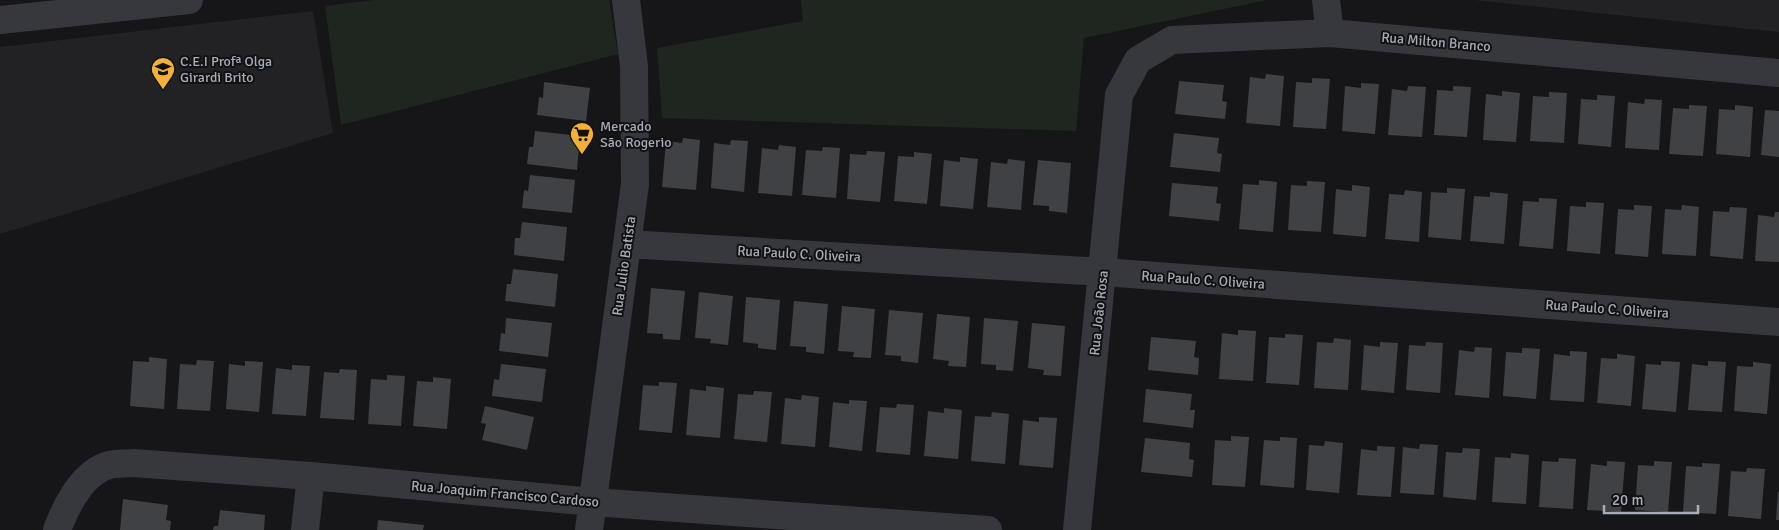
<svg xmlns="http://www.w3.org/2000/svg" width="1779" height="530" font-family="Signika,sans-serif">
<style>
.built{fill:#222225}
.green{fill:#1e261f}
.building{fill:#404145}
.lines{fill:none;stroke-linecap:round;stroke-linejoin:round}
.minor{stroke:#37383d;stroke-width:28}
.labels{text-anchor:middle;dominant-baseline:central;stroke-width:4;stroke-linejoin:round;paint-order:stroke}
.street-label{font-size:14px;fill:#a8adb8;stroke:#111113}
.poi-label{font-size:14px;fill:#a8adb8;stroke:#111113;text-anchor:start}
</style>
<rect width="100%" height="100%" fill="#161618"/>
<path class="built" d="M1474,0H1779V32Z
M313,11L333,133L0,234V47Z"/>
<path class="green" d="M374,0H609L618,54L341,125L325,6Z
M801,0H1267L1084,38L1076,131L662,118L657,48L803,21Z"/>
<path class="building" d="M1266,74L1284,76L1280,126L1246,123L1250,77L1265,79Z
M1312,78L1330,79L1326,129L1293,127L1296,82L1312,83Z
M1179,81L1224,85L1222,101L1227,102L1225,119L1175,114Z
M544,82L590,88L586,121L537,115L539,97L543,98Z
M1361,83L1379,84L1375,134L1342,131L1345,86L1361,88Z
M1408,86L1426,87L1422,137L1388,135L1392,89L1407,91Z
M1453,86L1471,87L1467,137L1434,135L1437,90L1453,91Z
M1502,91L1520,93L1516,142L1483,140L1486,94L1502,96Z
M1549,92L1567,93L1564,143L1530,141L1533,96L1549,97Z
M1597,95L1615,96L1611,147L1578,144L1581,99L1597,100Z
M1645,99L1662,100L1659,150L1625,148L1628,102L1644,104Z
M1689,105L1707,106L1703,156L1669,154L1673,108L1689,109Z
M1735,105L1753,107L1750,157L1716,154L1719,109L1735,110Z
M1765,110L1779,111V157L1761,155Z
M535,131L580,136L577,170L527,164L529,147H533Z
M1174,133L1219,138L1217,153L1222,154L1220,172L1170,167Z
M683,138L700,140L696,190L662,187L666,141L682,143Z
M731,140L748,141L744,192L711,188L714,143L730,145Z
M779,145L796,147L792,196L758,193L762,148L778,150Z
M823,147L840,148L836,198L802,195L806,150L822,151Z
M867,151L885,152L880,202L847,199L850,154L866,155Z
M914,152L932,154L927,204L894,201L898,156L914,157Z
M960,157L978,159L973,209L940,206L944,160L960,162Z
M1008,159L1025,161L1021,210L987,207L991,162L1007,164Z
M1038,160L1071,163L1067,213L1049,211V206L1033,205Z
M530,175L575,180L572,213L522,208L524,190L528,191Z
M1259,180L1277,182L1273,232L1239,229L1243,184L1259,185Z
M1307,181L1325,182L1321,232L1288,230L1291,185L1307,186Z
M1172,183L1218,187L1216,203L1221,204L1219,221L1169,216Z
M1352,185L1370,187L1366,237L1333,234L1336,189L1352,191Z
M1447,188L1465,189L1461,240L1428,237L1431,192L1447,193Z
M1405,190L1422,192L1419,242L1385,239L1389,194L1404,195Z
M1490,192L1508,194L1504,244L1470,241L1474,196L1490,197Z
M1539,198L1557,199L1553,249L1519,246L1523,201L1539,202Z
M1586,202L1604,203L1600,254L1567,251L1570,206L1586,207Z
M1634,205L1652,206L1648,257L1615,254L1618,209L1634,210Z
M1682,205L1699,207L1696,256L1662,254L1665,209L1681,210Z
M1730,207L1747,208L1743,259L1710,256L1713,211L1729,212Z
M1775,212H1779V262L1755,261L1758,215L1774,217Z
M522,222L567,227L564,261L514,255L515,238H520Z
M513,269L558,274L555,307L505,301L507,284H511Z
M651,288L685,291L680,340L663,339V334L647,333Z
M699,292L733,296L728,345L710,343L711,339L695,338Z
M746,297L780,300L776,350L758,348V344L743,342Z
M794,301L828,304L824,354L806,352V347L790,346Z
M842,306L875,309L871,358L853,357L854,352L838,351Z
M889,310L923,313L918,363L901,361V356L885,355Z
M937,314L970,317L966,367L948,366L949,361L933,359Z
M506,318L552,323L548,357L499,351L501,333L505,334Z
M984,318L1018,321L1013,371L996,370V365L981,364Z
M1032,323L1065,326L1061,376L1043,375L1044,370L1028,368Z
M1238,330L1256,331L1253,381L1219,379L1222,333L1238,335Z
M1285,334L1303,335L1299,385L1266,383L1269,337L1285,338Z
M1151,337L1196,341L1194,357L1199,358L1198,375L1148,370Z
M1334,338L1351,340L1348,390L1314,388L1317,342L1333,343Z
M1380,342L1398,343L1394,393L1361,390L1364,345L1380,347Z
M1426,342L1443,343L1440,393L1406,390L1409,345L1425,346Z
M1475,347L1492,348L1489,398L1455,395L1459,350L1474,352Z
M1522,348L1540,349L1536,399L1503,396L1506,352L1522,353Z
M1570,351L1587,352L1584,402L1550,400L1554,354L1570,356Z
M1617,354L1635,356L1631,406L1597,403L1601,358L1617,359Z
M149,357L167,359L164,409L130,406L133,361L149,362Z
M197,360L214,361L210,411L177,409L180,364L196,365Z
M245,361L263,362L259,412L226,409L229,364L245,366Z
M1661,361L1680,362L1676,412L1642,409L1646,364L1661,365Z
M1708,361L1726,362L1722,412L1688,410L1692,364L1708,366Z
M1753,362L1771,364L1767,414L1734,411L1737,366L1753,367Z
M501,364L546,369L542,402L492,396L494,379L499,380Z
M292,365L310,366L306,416L272,414L276,368L292,370Z
M340,369L357,370L354,420L320,418L324,372L339,373Z
M387,375L405,376L401,426L368,424L371,379L387,380Z
M433,377L451,379L447,429L413,426L417,381L433,382Z
M659,382L677,383L672,433L639,430L643,385L659,386Z
M706,386L724,388L720,438L686,435L690,389L706,391Z
M1146,389L1192,394L1190,410H1195L1193,428L1143,422Z
M754,391L772,392L767,442L734,439L738,394L753,395Z
M802,395L819,397L815,447L781,444L785,398L801,400Z
M849,400L867,401L862,451L829,447L833,402L849,404Z
M897,404L914,405L910,455L876,452L880,407L896,408Z
M485,406L534,417L527,450L482,440L486,424L481,423Z
M944,408L962,410L958,459L924,456L928,411L944,413Z
M992,412L1009,414L1005,464L971,461L975,416L991,417Z
M1039,417L1057,418L1053,468L1019,465L1023,420L1039,422Z
M1231,436L1249,437L1245,487L1212,485L1215,440L1231,441Z
M1280,437L1297,438L1294,488L1260,485L1264,440L1280,441Z
M1145,438L1190,443L1189,459L1194,460L1192,477L1141,472Z
M1325,441L1343,443L1339,493L1306,490L1309,445L1324,446Z
M1420,444L1438,445L1434,495L1400,493L1403,447L1419,449Z
M1377,446L1395,447L1391,497L1357,495L1361,449L1377,451Z
M1463,448L1480,449L1476,500L1443,497L1446,452L1462,453Z
M1511,453L1529,455L1526,504L1492,502L1495,457L1511,458Z
M1559,458L1576,459L1573,509L1539,507L1542,461L1558,462Z
M1607,461L1625,462L1621,512L1587,510L1591,464L1607,466Z
M1654,461L1672,462L1668,512L1635,510L1638,465L1654,466Z
M1702,463L1720,464L1716,514L1683,512L1686,466L1702,467Z
M1747,468L1765,469L1761,519L1728,516L1731,471L1746,472Z
M1778,491L1779,492V520H1776Z
M123,499L168,505L166,520L171,521L170,530H120Z
M220,510L265,515L264,530H213L214,526H218Z
M378,520L424,525L423,530H377Z"/>
<g class="lines">
<path class="minor" d="M1326,0L1330,33
M0,20L189,0
M627,244L1103,272L1779,322
M57,530C66,506 82,473 109,465C116,463 126,464 133,463L311,476L593,502L988,530
M305,530L311,476
M589,530L635,184L634,66L626,0
M1077,530L1119,95L1138,60L1172,40L1330,33L1779,73"/>
</g>
<defs>
<g id="school-pin" transform="scale(1.25)"><path d="M0 17L-7.5 6A9.5 9.5 0 1 1 7.5 6Z" fill="#f2b134" stroke="#111113"/><path d="M0-5L7-2L0 1L-7-2ZM-4 1L0 2.5L4 1V4Q0 6-4 4Z" fill="#111"/></g>
<g id="supermarket-pin" transform="scale(1.25)"><path d="M0 17L-7.5 6A9.5 9.5 0 1 1 7.5 6Z" fill="#f2b134" stroke="#111113"/><path d="M-6-5.5h2.5l.6 2H6L4.5 2H-2.5L-4.4-4H-6ZM-1.5 3.2a1.3 1.3 0 1 0 .1 0ZM3 3.2a1.3 1.3 0 1 0 .1 0Z" fill="#111"/></g>
</defs>
<g fill-rule="evenodd">
<use href="#school-pin" x="163" y="69"/>
<use href="#supermarket-pin" x="582" y="134"/>
</g>
<g class="labels">
<g class="street-label">
<text transform="translate(1436 42) rotate(5)">Rua Milton Branco</text>
<text transform="translate(799 254) rotate(3)">Rua Paulo C. Oliveira</text>
<text transform="translate(624 266) rotate(-82)">Rua Julio Batista</text>
<text transform="translate(1203 280) rotate(4)">Rua Paulo C. Oliveira</text>
<text transform="translate(1607 309) rotate(4)">Rua Paulo C. Oliveira</text>
<text transform="translate(1099 313) rotate(-84)">Rua João Rosa</text>
<text transform="translate(505 494) rotate(5)">Rua Joaquim Francisco Cardoso</text>
</g>
<g class="poi-label">
<text x="180" y="61">C.E.I Profª Olga<tspan x="180" dy="16">Girardi Brito</tspan></text>
<text x="600" y="126">Mercado<tspan x="600" dy="16">São Rogerio</tspan></text>
</g>
</g>
<path d="M1604 505v8h94v-8" fill="none" stroke="#a8adb8" stroke-width="2.5"/>
<text x="1612" y="505" font-size="15" fill="#a8adb8" stroke="#111113" stroke-width="4" paint-order="stroke">20 m</text>
</svg>
